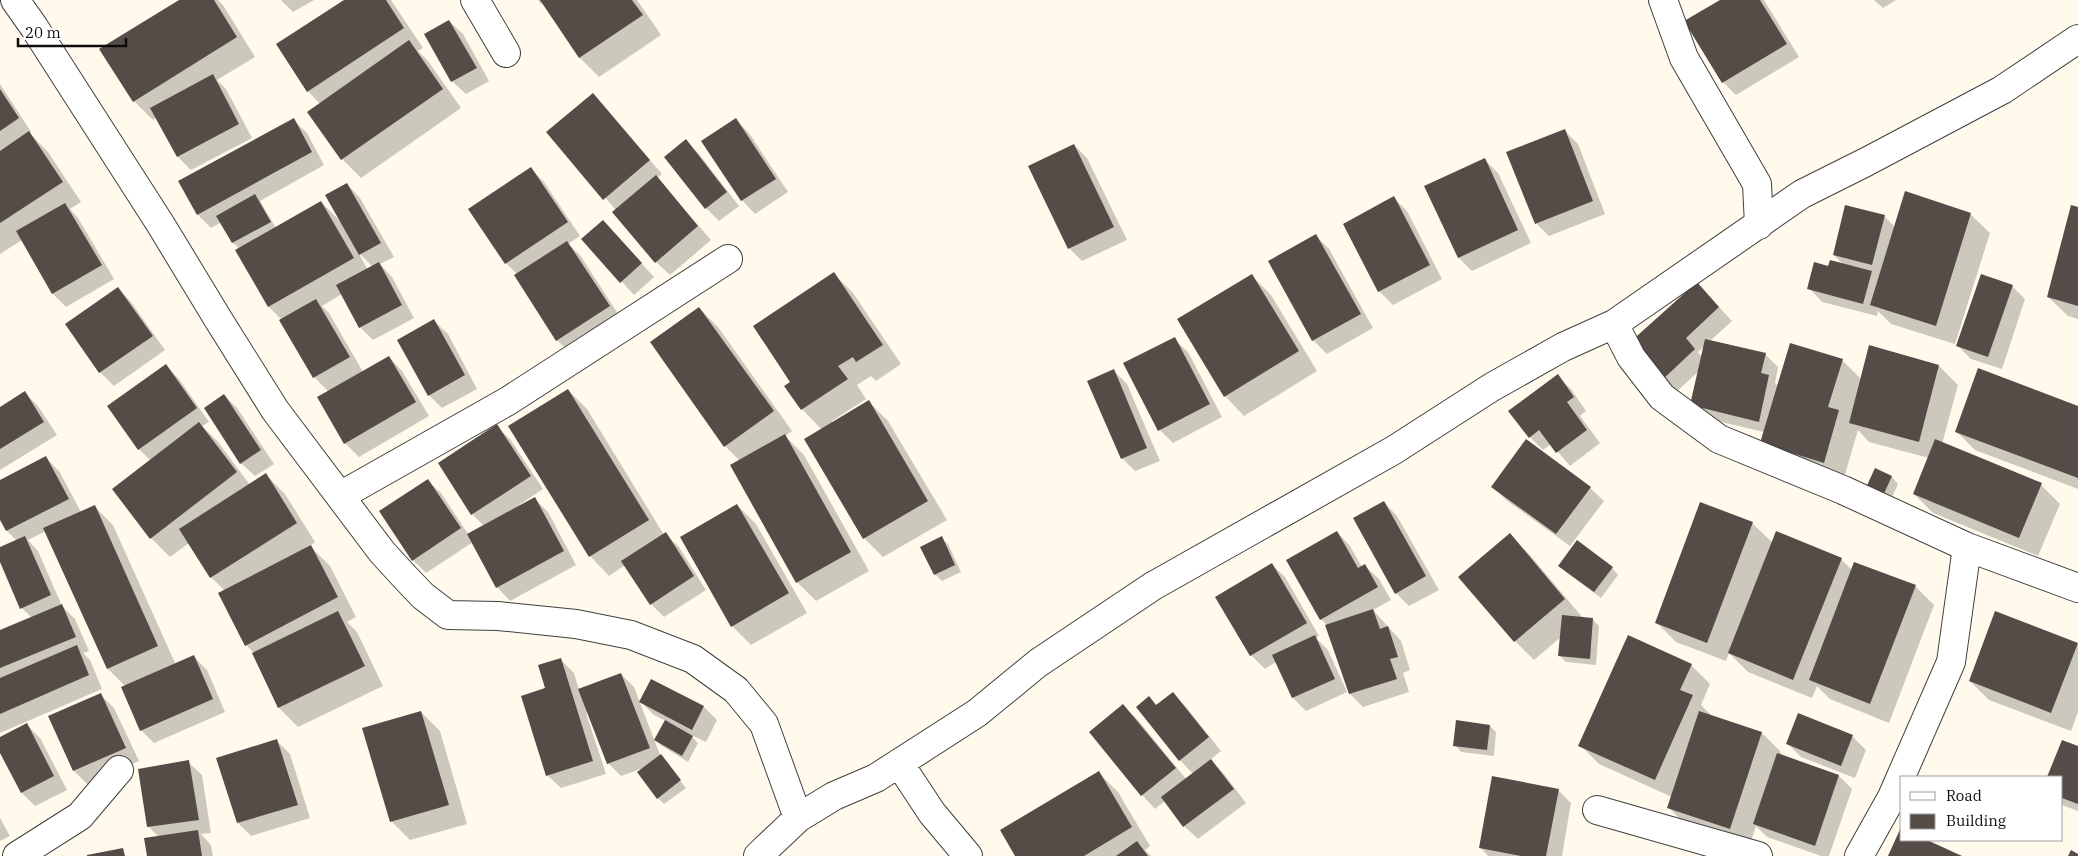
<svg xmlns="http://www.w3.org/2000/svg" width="2078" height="856" font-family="'IBM Plex Serif',serif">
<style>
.shadow{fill:#0003;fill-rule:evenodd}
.building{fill:#564c47}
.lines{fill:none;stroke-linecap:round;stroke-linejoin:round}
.minor-casing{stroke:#3f3f3f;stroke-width:30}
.minor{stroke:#fff;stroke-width:28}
</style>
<rect width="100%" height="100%" fill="#fffaeb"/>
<path class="shadow" d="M181,0H218L223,5L255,57L217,80L226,89L252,138L191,170L178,157L156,118L153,120L134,101Z
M281,0H314L293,12Z
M346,0H391L423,48L418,51L428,61L461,108L361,178L342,159L320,104L308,91Z
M538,0H637L661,35L599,77L580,58L543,3L541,4Z
M1722,0H1764L1799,57L1736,95L1723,82Z
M1874,0H1896L1883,8Z
M449,21L463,34L489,81L466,94L452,81Z
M0,84L31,132L29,133L48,152L81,202L70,209L78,218L114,279L66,307L53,294L22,240L0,254Z
M593,95L662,174L657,178L711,240L670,275L656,262L614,212L616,210L548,132Z
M293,120L307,133L324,165L260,201L276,228L321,202L342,223L347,184L360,198L394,257L380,264L392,277L414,318L373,340L360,327L342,294L322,306L329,313L363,372L389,357L402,371L429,416L359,457L345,443L319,397L329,392L314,377L282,320L269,307L237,251L240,249L233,243L222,222L211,228L198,215ZM359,254H360L373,267L368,270Z
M736,120L749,133L788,192L755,214L742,200Z
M1564,130L1578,144L1605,214L1549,236L1536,223Z
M686,141L699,154L739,206L719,221L706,208Z
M1074,145L1087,158L1127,240L1082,261L1069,248Z
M1484,159L1498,173L1531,243L1472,271L1459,258L1426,187Z
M531,169L544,182L580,236L568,244L580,255L622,320L570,353L557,340L517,274L506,263Z
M1394,198L1407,211L1442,279L1393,305L1379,291L1344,224Z
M2078,208V319L2068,316L2048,297Z
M1970,214L1990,233L1955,344L1891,324L1878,311L1877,316L1822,302L1809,288L1829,268L1843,264L1834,255L1884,216L1895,227Z
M603,221L654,277L634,295L583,239Z
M1316,236L1329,249L1373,328L1327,354L1313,340L1269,261Z
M834,274L853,293L901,364L876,381L871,376L857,385L866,399L832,421L833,423L869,402L888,421L947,520L883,557L864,538L822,430L802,409L792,382Z
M1252,276L1271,295L1317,371L1244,416L1225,396Z
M2012,286L2025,299L2002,369L1971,359L1958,346Z
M118,288L131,302L165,350L114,386L100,372L67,324Z
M1710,297L1732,321L1710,341L1765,354L1778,367L1775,383L1778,386L1842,360L1862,380L1939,366L1958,385L1942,444L2041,485L2060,504L2038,556L1933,513L1914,494L1929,458L1869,442L1858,430L1843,481L1780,462L1764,432L1704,418L1691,405L1699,371L1675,393L1630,344ZM1705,346L1702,357L1698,352Z
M699,308L718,327L792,431L785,436L804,455L869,571L816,601L797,582L740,461L725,446Z
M434,321L448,334L477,389L442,408L429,395Z
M1174,339L1188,352L1222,417L1173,443L1160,430Z
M166,366L179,379L209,422L202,426L218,442L250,485L266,475L285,494L315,542L310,546L330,566L356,617L347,622L357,632L383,686L298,727L279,708L254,653L246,645L225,591L211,577L189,543L170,557L151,538V461L139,449Z
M1114,371L1127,384L1160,461L1135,471L1122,458Z
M1557,376L1571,389L1586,411L1580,416L1600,443L1570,466L1551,444L1543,450L1530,437Z
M568,390L587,409L664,535L665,534L679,547L706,590L664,617L651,604L625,565L609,576L590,556Z
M25,393L38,406L57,435L0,470V409Z
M224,395L237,408L274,464L255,476L241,463Z
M2078,407V489L1975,450L1956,431Z
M496,426L510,439L543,489L519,505L520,506L535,499L548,512L576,565L510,601L497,587L473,542L426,573L413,560L427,480L441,493L468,534L484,526L472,514Z
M1526,441L1590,488L1604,501L1570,546L1506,500L1493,487Z
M46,458L59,471L81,512L94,506L113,525L176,665L194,657L207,670L225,712L154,743L141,730L125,686L108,669L46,531L28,540L38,551L62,606L75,619L89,651L83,653L90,660L102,689L0,733V631L32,618L22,608L0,559V548L17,541L7,531L0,517V482Z
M1876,470L1892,477L1898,484L1888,506Z
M1384,502L1397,516L1439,590L1409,606L1396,593Z
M737,505L756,524L807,613L751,645L732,626Z
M1752,523L1773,543L1841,559L1852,570L1915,586L1934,605L1889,723L1830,699L1817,686L1812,698L1748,672L1729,653L1726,661L1676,642L1657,623Z
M1337,532L1350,546L1362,567L1365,566L1379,579L1391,600L1373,610L1401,641L1410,670L1403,673L1409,692L1363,707L1350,694L1327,625L1321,619Z
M1510,535L1529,554L1583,618L1592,619L1599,626L1596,665L1566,662L1559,655L1561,637L1534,660L1515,641L1460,577Z
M941,538L948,544L961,572L942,581L935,574L922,547Z
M1271,564L1285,577L1319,636L1316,638L1328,650L1347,692L1306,711L1293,698L1276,662L1265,669L1251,655L1216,597Z
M1612,568L1618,575L1601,598L1566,572Z
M1996,612L2078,645V712L2071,731L1989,700L1970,681Z
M560,659L574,673L579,690L621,674L634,687L660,755L686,788L664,804L658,798L643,768L621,776L608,763L588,712L586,713L606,774L561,788L547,775V689Z
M1691,665L1710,684L1701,705L1712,716L1762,733L1781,752L1780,755L1839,776L1852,789L1829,856H1821L1767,837L1756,826L1749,847L1687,826L1668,807L1672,797L1599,764L1580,745Z
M1173,693L1186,707L1221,751L1210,760L1224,774L1246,803L1198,839L1184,826L1165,801L1155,809L1142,795L1091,733L1123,706L1137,719L1186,779L1193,774L1180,760L1149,698L1157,706Z
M101,695L114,708L139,761L87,784L74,771L50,717Z
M641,702L704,707L717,720L706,742L689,734L698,743L688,762L662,746L655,740L666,721L654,715Z
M421,712L440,731L467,824L410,840L391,821Z
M26,724L40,738L67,790L35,806L22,793L0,750V738Z
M1490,726L1496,732L1494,756L1461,752L1455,745Z
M1852,736L1866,750L1855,778L1801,757L1788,744Z
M277,741L290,754L310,818L251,836L238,823Z
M2062,741L2078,747V811L2062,805V777H2049Z
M188,762L202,775L211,833L201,834L211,845L213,856H148L159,837L149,827L139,770Z
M1099,773L1118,792L1150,846L1145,850L1151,856H1017Z
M1558,790L1571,803L1562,856H1488L1480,847Z
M0,818L10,836L0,841Z"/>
<path class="building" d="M179,0H214L237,37L133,102L99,49Z
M344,0H386L404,28L307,92L276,44Z
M540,0H632L643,15L579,58Z
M1720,0H1760L1787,44L1722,83L1684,21Z
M449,20L477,68L451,82L424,34Z
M409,40L443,89L341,160L307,112Z
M213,74L239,124L177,157L150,108Z
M0,89L19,118L0,131Z
M593,93L650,160L603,200L546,132Z
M294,118L312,152L197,215L178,181Z
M736,118L776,179L741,201L701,141Z
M1565,129L1593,201L1535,224L1506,152Z
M29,131L63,182L0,223V151Z
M686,139L727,192L705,209L664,157Z
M1074,144L1114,227L1068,249L1028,166Z
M1485,158L1518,230L1458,258L1424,186Z
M531,167L568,222L505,264L468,209Z
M656,175L698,226L655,263L612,212Z
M347,183L381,243L359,255L325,195Z
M1905,191L1971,213L1936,326L1870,305Z
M255,194L271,222L232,243L216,216Z
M1394,196L1430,265L1378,292L1343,224Z
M321,201L354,258L268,307L235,250Z
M65,203L102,265L52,294L16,231Z
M1845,205L1885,215L1872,265L1833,255Z
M2071,205L2078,207V306L2047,297Z
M603,220L642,263L620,283L581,239Z
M1316,234L1361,314L1312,341L1268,261Z
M567,241L610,306L556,341L514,275Z
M1830,260L1872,271L1863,304L1807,289L1814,262L1828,266Z
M379,262L402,305L359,328L336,285Z
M834,272L883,345L856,362L853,357L838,366L848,379L801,410L784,386L790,382L753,326Z
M1252,274L1299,351L1224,397L1177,319Z
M1981,274L2013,285L1988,357L1956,346Z
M1697,282L1719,307L1686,338L1695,349L1661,381L1628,344Z
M118,287L153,336L99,373L65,324Z
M316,299L350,357L313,378L279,320Z
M699,307L774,411L724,447L650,342Z
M434,319L465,375L428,396L397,340Z
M1175,337L1210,404L1158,431L1123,363Z
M1705,339L1766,353L1761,373L1769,375L1759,422L1690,405Z
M1790,343L1843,359L1828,407L1839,410L1824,463L1760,443Z
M1869,345L1939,365L1919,442L1849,423Z
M389,356L416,402L344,444L317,397Z
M166,364L197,408L138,450L107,406Z
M1978,368L2078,406V478L1955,432Z
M1114,369L1147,448L1121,459L1087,381Z
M1558,374L1574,397L1567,402L1587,430L1556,453L1539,430L1529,438L1508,411Z
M568,389L649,520L589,557L508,426Z
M25,391L44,422L0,449V407Z
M224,394L261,450L240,464L204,408Z
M869,400L928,501L863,539L804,439Z
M199,422L237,472L150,539L112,489Z
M497,424L531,476L471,515L438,463Z
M785,434L851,552L796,583L730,465Z
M1526,439L1591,487L1556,534L1491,487Z
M1935,439L2042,483L2019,538L1913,494Z
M46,456L69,499L6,531L0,520V480Z
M1875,468L1892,476L1881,500L1864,492Z
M266,473L297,523L210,578L179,529Z
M428,479L461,528L412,561L379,511Z
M535,497L564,551L496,588L467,534Z
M1384,501L1426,576L1395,594L1353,518Z
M1700,502L1753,522L1707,643L1655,623Z
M737,504L789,593L731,627L680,537Z
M95,505L158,646L107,669L43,528Z
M1337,531L1358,568L1365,564L1378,587L1320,620L1286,560Z
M1776,531L1842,558L1793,680L1728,653Z
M666,532L694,576L650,605L621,561Z
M1510,533L1565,599L1514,642L1458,577Z
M25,536L51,595L20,609L0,562V547Z
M942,536L955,565L934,575L920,547Z
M1577,540L1613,567L1594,592L1558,566Z
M311,545L338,597L245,646L218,593Z
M1854,562L1916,585L1870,704L1809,680Z
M1272,563L1307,623L1250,656L1215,597Z
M62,604L76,637L0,668V630Z
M1373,609L1380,629L1388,626L1398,657L1390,659L1397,679L1349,694L1325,625Z
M338,611L365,666L278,708L252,653Z
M1995,611L2078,643L2051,713L1969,681Z
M1562,615L1593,618L1590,659L1558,656Z
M1315,635L1335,679L1292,698L1272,655Z
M1628,635L1692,664L1680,690L1693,695L1655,780L1578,746Z
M77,645L89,675L0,714V678Z
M194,655L213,699L140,731L121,687Z
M561,658L593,761L546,776L521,696L545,688L538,665Z
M621,673L650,748L607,764L578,689Z
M651,679L704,706L692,730L639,702Z
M1173,692L1209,737L1179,761L1136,707L1149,696L1156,705Z
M101,693L126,748L73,771L48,716Z
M1123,704L1176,768L1141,796L1089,732Z
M421,711L449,805L390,822L362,728Z
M1699,711L1762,732L1730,829L1667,808Z
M1798,713L1853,735L1841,766L1786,744Z
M665,720L693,736L682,756L654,740Z
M1456,720L1490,725L1487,750L1453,746Z
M27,723L54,776L21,793L0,753V737Z
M277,739L298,805L237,823L216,758Z
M2062,740L2078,746V804L2062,798V777H2047Z
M1777,753L1839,775L1815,846L1753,824Z
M661,754L681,780L657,799L637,772Z
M1211,759L1234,789L1183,827L1161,797Z
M189,760L199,820L147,827L138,769Z
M1099,771L1132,827L1084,856H1015L1000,830Z
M1492,776L1559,789L1546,856H1521L1479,848Z
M1902,825V840H1927L1962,856H1888Z
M198,830L202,856H147L144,838Z
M1137,841L1148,856H1116Z
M123,848L125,856H87V855Z
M2071,850L2078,854V856H2068Z"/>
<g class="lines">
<g class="minor-casing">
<path id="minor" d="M15,0L34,27L161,225L218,319L275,410L382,552L403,575L423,596L448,615L498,616L576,624L631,635L693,659L736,690L764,724L798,818
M475,0L506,53
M1663,0L1684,58L1757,184L1759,225
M1614,324L1631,357L1662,397L1719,439L1843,490L1967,547L2078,588
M340,496L508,401L728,259
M899,763L932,813L968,856
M1597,810L1758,856
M17,856L80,816L119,770
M758,856L798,818L834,796L876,778L977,713L1038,663L1153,586L1394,450L1492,387L1563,347L1614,324L1802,194L1866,162L2002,90L2078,39
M1859,856L1892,797L1951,662L1967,547"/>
</g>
<use href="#minor" class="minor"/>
</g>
<rect x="1900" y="776" width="162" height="65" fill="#ffffff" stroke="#9e9e9e"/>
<rect x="1910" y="792" width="25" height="8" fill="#ffffff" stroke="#9e9e9e"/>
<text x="1946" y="801" font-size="15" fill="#0c0c0c">Road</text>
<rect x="1910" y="814" width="25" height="15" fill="#564c47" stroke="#9e9e9e"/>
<text x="1946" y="826" font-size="15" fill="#0c0c0c">Building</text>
<path d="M18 38v8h108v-8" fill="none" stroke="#0c0c0c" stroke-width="2.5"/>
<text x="25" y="38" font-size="15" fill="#0c0c0c" stroke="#ffffff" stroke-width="4" paint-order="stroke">20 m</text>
</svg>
